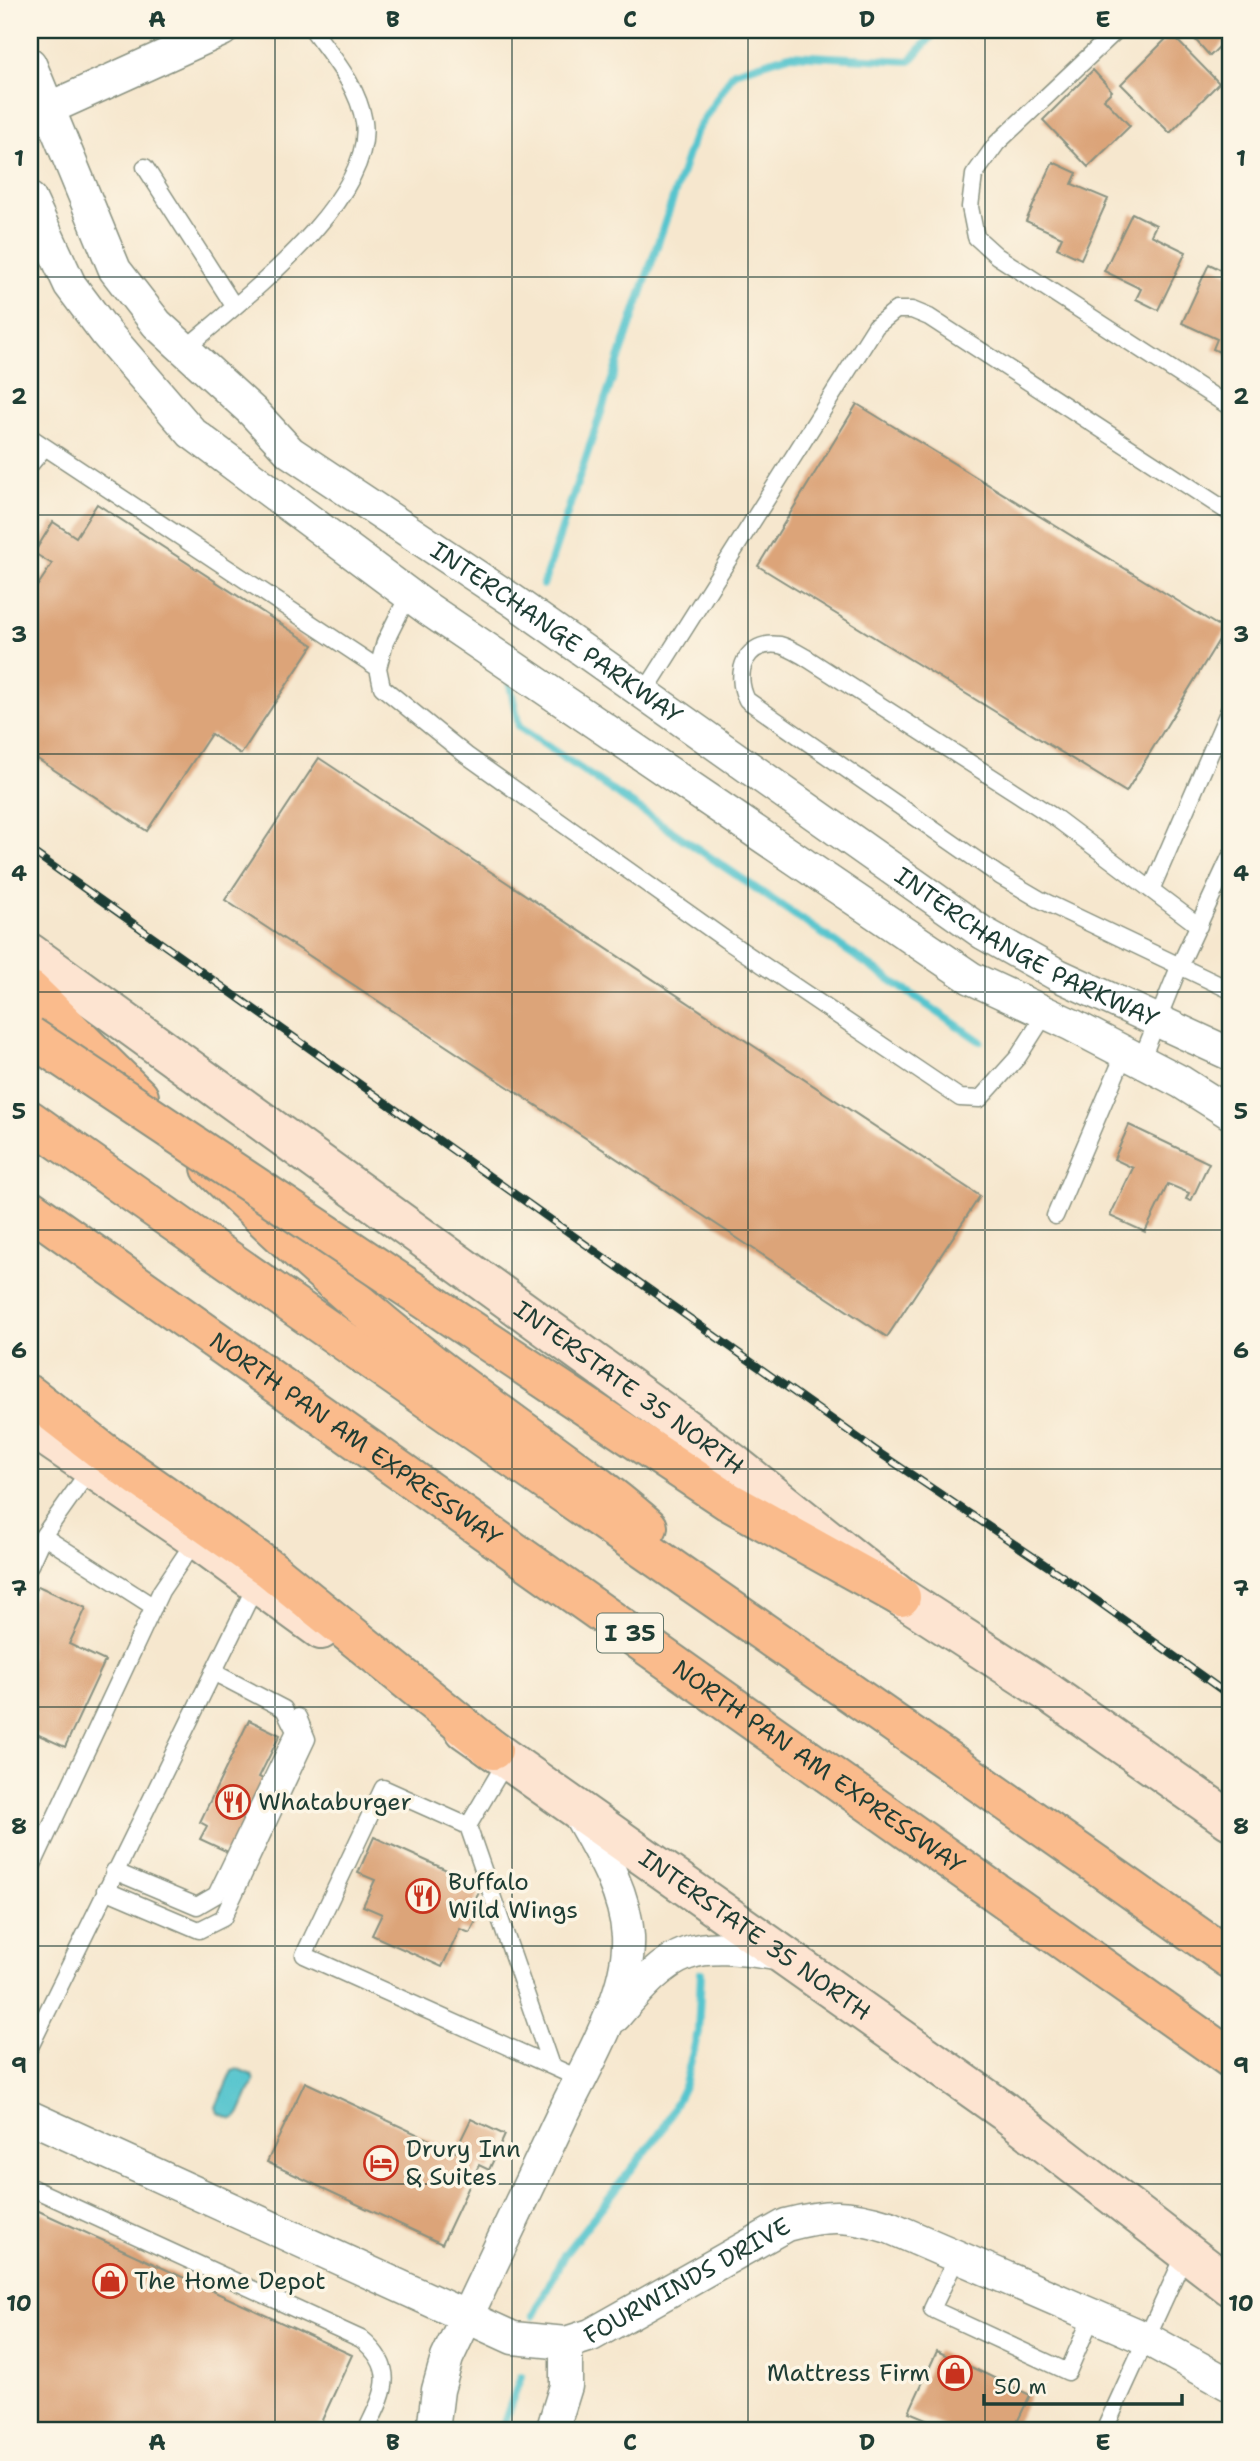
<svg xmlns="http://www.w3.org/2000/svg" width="1260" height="2461" font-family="'Shantell Sans',sans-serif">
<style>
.water{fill:#57c5ce;stroke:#3b8181;stroke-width:2}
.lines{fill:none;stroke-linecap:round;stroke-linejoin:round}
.stream{stroke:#57c5ce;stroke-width:8}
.building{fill:#dca479}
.lane-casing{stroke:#8a9281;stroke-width:19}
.street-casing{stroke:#8a9281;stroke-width:35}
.secondary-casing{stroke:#8a9281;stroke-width:42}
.highway-casing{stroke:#8a9281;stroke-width:42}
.lane{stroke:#fff;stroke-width:16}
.street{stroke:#fff;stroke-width:32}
.secondary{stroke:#fde4d1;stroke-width:38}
.highway{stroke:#fabb8c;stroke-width:38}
.rail-casing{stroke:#1f3d34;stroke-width:8}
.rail{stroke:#fcf5e5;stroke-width:5;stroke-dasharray:16;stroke-linecap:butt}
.highway-bridge-casing{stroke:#8a9281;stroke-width:42;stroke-linecap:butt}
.highway-bridge{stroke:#fabb8c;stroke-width:38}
.grid{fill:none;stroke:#1f3d34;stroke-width:2;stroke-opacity:0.55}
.labels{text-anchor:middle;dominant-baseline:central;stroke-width:7;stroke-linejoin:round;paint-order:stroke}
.shield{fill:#fcf5e5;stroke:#617469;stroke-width:2}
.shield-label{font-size:23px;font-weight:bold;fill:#1f3d34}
.street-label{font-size:24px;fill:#1f3d34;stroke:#fcf5e5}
.poi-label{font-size:24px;fill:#1f3d34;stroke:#fcf5e5;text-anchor:start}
.neatline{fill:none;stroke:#1f3d34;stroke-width:2.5}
.grid-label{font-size:23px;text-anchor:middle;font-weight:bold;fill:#1f3d34}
</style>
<rect width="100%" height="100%" fill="#fcf5e5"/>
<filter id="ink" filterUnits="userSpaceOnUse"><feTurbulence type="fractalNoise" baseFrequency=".0143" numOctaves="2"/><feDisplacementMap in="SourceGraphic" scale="14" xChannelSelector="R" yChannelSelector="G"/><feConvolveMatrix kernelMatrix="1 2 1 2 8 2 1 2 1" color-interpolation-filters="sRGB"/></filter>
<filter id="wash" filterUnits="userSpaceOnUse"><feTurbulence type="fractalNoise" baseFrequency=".00686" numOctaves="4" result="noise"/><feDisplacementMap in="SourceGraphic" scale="28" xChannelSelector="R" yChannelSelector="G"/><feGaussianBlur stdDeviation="1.57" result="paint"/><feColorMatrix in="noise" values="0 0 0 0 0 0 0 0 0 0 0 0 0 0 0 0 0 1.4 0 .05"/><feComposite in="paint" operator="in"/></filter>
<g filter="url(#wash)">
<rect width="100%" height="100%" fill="#f6e7ce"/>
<path class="water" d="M238,2069L252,2075L254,2081L238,2117L232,2119L218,2113L216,2107L232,2071Z"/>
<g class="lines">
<path class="stream" d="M543,585L695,133L734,72L789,55L910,61L937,30
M510,685L519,727L980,1041
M534,2315L564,2255L663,2129L685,2084L698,2032L701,1973
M501,2431L521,2376"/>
</g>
<g id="blocks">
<path class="building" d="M1199,30H1230V36L1210,56L1192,36Z
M1171,34L1219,83L1170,133L1121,84Z
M1093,70L1112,91L1104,99L1130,126L1088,167L1043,120Z
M1053,162L1077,173L1072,184L1108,199L1081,259L1057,248L1062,237L1026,221Z
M1132,213L1156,225L1151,235L1186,252L1158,310L1136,299L1141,289L1104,271Z
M1209,264L1230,274V357L1213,349L1217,339L1182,323Z
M857,404L1225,630L1126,792L758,566Z
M97,504L313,645L241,754L211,734L147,831L30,754V597L52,564L34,553L53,522L76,537Z
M319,758L980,1196L887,1337L225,900Z
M1129,1125L1209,1163L1191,1201L1186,1199L1189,1193L1168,1184L1145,1232L1110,1216L1133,1168L1114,1159Z
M38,1586L86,1608L69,1644L105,1661L65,1747L30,1731V1603Z
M249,1720L280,1735L259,1777L267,1781L230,1853L200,1839L207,1826L200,1822Z
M374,1837L482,1886L470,1911L479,1915L470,1933L460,1929L442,1967L372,1935L382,1914L363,1906L375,1880L358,1873Z
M305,2082L455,2152L471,2119L505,2135L489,2170L479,2165L442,2244L267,2162Z
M30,2207L352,2355L317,2431H30Z
M937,2351L1030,2395L1013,2431H955L909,2412Z"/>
</g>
</g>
<g filter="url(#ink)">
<use href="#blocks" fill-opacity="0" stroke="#8a9281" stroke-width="2"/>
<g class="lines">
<g class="lane-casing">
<path id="lane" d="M1117,30L997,143L974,175L970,207L976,237L997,256L1230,407
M145,167L234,306
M184,350C237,303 375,201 364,122C358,86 333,58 313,30
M30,437L378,668
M30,465L45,447
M409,594L385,642L378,668L382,687L466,755L726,940L960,1098L980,1099L1018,1057L1046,1013
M644,693L876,326L896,310H912L929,317L1230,513
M1151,890L1230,708
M1199,926L1057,819L805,657C798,653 788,647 780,645C745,640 733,673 747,700L1000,876L1039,899L1230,990
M1140,1063L1179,967L1230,857
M1055,1216L1124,1055
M43,1536L154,1607
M30,1565L43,1536L91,1468
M507,1760L468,1826L383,1788L304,1955L580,2079
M468,1826L551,2066
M30,1871L161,1591L196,1539
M114,1871L197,1906L216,1895L295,1731L284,1709L213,1672
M105,1890L199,1930L223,1918L307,1739L298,1717
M30,2047L256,1585
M30,2187L361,2339C399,2370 384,2393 366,2431
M957,2257L932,2309L1068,2372L1092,2316
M1104,2431L1186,2252"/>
</g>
<g class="street-casing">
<g id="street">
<path id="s1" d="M30,64L115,270L157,324L253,412L290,452L512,600L983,933L1058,975L1230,1054"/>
<path d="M30,117L222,30"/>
<path d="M30,199L70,285L106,333L192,433L428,609L971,978L1072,1025L1181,1082L1230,1113"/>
<path d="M615,2016C675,1946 690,1940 782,1955"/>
<path id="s2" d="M30,2117L513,2338L566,2343L591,2335L786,2225C827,2214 848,2214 889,2227L1147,2339L1230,2385"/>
<path d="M433,2431L438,2390L447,2358C485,2278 523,2198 561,2118C585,2067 631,1994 628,1936C625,1890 598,1848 576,1809"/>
<path d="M552,2431L566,2386V2343"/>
</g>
</g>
<g class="secondary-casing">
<g id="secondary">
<path id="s3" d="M30,953L733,1463L901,1597L1049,1693L1230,1820"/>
<path d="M30,1426L196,1539L321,1630"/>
<path id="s4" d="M465,1730L1004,2111L1230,2286"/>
</g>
</g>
<g class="highway-casing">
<g id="highway">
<path d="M30,990L139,1097"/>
<path d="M30,1120C428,1403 832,1676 1230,1959"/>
<path d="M211,1168C283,1238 357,1305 435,1366C506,1421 581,1469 648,1527"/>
<path id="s5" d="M30,1209L1230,2058"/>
<path d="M540,1376L728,1501L901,1597"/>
<path d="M30,1395L102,1451L270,1569L493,1750"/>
</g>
</g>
<use href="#lane" class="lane"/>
<use href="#street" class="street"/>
<use href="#secondary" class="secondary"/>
<use href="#highway" class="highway"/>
<g class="rail-casing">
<path id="rail" d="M30,850L881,1454L1068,1580L1230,1696"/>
</g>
<use href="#rail" class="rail"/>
<g class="highway-bridge-casing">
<path id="highway-bridge" d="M30,1036L540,1376"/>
</g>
<use href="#highway-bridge" class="highway-bridge"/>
</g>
</g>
<path class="grid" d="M275,30V2431M512,30V2431M748,30V2431M985,30V2431M30,277H1230M30,515H1230M30,754H1230M30,992H1230M30,1230H1230M30,1469H1230M30,1707H1230M30,1946H1230M30,2184H1230"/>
<defs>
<g id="restaurant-ring" transform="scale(1.75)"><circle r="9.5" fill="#fcf5e5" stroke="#c8321e" stroke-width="1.5"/><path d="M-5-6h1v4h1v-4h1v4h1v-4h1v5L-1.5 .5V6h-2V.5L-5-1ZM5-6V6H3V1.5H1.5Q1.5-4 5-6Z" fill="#c8321e"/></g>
<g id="hotel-ring" transform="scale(1.75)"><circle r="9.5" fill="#fcf5e5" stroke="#c8321e" stroke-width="1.5"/><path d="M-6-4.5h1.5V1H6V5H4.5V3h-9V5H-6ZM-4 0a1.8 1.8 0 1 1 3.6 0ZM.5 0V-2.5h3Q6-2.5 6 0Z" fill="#c8321e"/></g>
<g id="shop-ring" transform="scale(1.75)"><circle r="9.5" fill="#fcf5e5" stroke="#c8321e" stroke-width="1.5"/><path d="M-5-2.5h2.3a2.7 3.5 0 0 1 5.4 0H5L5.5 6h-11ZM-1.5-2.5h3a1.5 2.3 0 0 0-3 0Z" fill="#c8321e"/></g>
</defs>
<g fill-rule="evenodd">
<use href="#restaurant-ring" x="233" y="1802"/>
<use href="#restaurant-ring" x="423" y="1896"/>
<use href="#hotel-ring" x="381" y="2163"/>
<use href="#shop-ring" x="110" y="2281"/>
<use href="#shop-ring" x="955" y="2373"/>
</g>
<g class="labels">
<rect class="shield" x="597" y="1613.5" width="66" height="39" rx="5"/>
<g class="shield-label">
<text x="630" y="1633">I 35</text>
</g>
<g class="street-label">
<text stroke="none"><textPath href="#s1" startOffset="798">INTERCHANGE PARKWAY</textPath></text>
<text stroke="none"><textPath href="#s1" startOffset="1365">INTERCHANGE PARKWAY</textPath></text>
<text stroke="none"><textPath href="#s3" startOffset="740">INTERSTATE 35 NORTH</textPath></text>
<text stroke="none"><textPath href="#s5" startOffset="399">NORTH PAN AM EXPRESSWAY</textPath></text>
<text stroke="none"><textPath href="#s5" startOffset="966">NORTH PAN AM EXPRESSWAY</textPath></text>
<text stroke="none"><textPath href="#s4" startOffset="355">INTERSTATE 35 NORTH</textPath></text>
<text stroke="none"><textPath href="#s2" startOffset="721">FOURWINDS DRIVE</textPath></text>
</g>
<g class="poi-label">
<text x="258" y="1802">Whataburger</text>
<text x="448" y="1882">Buffalo<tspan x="448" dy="28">Wild Wings</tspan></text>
<text x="406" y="2149">Drury Inn<tspan x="406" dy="28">&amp; Suites</tspan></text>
<text x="134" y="2281">The Home Depot</text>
<text x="930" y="2373" text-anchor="end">Mattress Firm</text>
</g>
</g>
<rect width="1260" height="2461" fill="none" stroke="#fcf5e5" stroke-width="77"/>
<path d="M984 2394v10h198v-10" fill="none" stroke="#1f3d34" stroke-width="3.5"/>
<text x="994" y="2394" font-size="21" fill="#1f3d34" stroke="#fcf5e5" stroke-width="5" paint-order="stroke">50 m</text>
<rect x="38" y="38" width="1184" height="2384" class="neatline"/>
<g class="grid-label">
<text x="157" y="27">A</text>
<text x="393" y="27">B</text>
<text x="630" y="27">C</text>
<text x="867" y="27">D</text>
<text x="1103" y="27">E</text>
<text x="19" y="166">1</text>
<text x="1241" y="166">1</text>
<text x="19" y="404">2</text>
<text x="1241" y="404">2</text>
<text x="19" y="642">3</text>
<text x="1241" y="642">3</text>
<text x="19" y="881">4</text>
<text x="1241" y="881">4</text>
<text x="19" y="1119">5</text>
<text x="1241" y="1119">5</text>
<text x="19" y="1358">6</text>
<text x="1241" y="1358">6</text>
<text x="19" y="1596">7</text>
<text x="1241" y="1596">7</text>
<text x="19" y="1834">8</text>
<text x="1241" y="1834">8</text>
<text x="19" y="2073">9</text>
<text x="1241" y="2073">9</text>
<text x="19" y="2311">10</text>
<text x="1241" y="2311">10</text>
<text x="157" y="2450">A</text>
<text x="393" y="2450">B</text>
<text x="630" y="2450">C</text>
<text x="867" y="2450">D</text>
<text x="1103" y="2450">E</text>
</g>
</svg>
